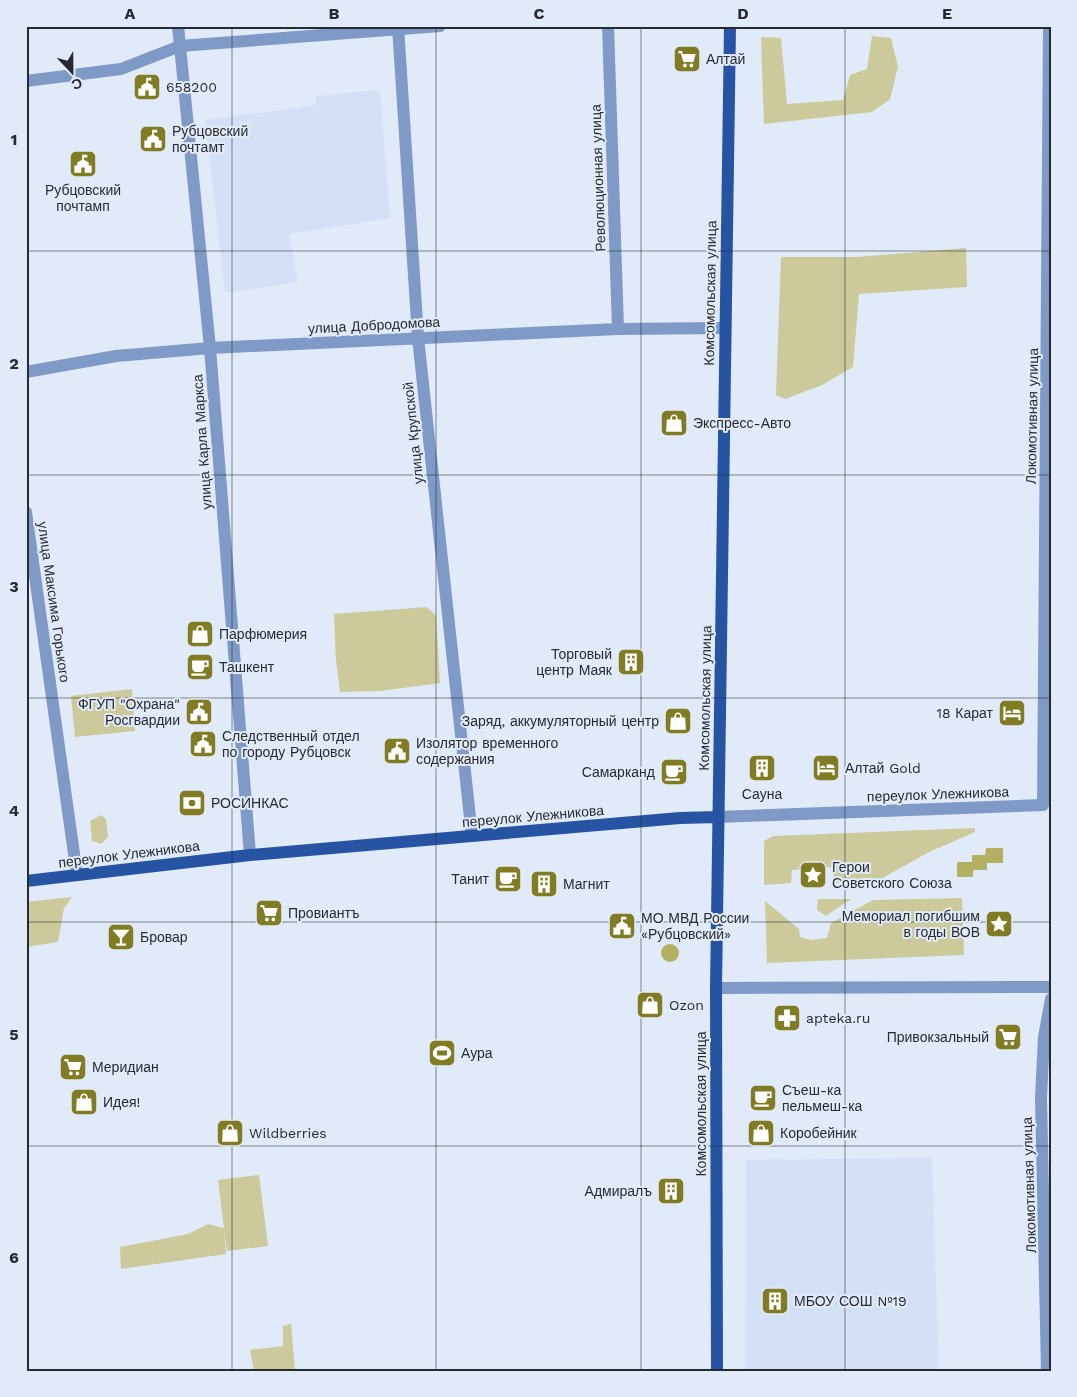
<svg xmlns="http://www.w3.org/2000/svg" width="1077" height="1397" font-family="'Work Sans',sans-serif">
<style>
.built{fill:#d4e0f5}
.green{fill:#ccca9a}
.water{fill:#b4b062}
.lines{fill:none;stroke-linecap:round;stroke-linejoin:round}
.minor{stroke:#7f9ac6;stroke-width:12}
.major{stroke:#2654a3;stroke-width:12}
.grid{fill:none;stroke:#272b30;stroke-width:1;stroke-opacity:0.55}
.labels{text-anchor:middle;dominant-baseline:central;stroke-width:4;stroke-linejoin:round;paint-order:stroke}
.poi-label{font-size:14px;fill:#272b30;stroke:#e1eaf8;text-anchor:start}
.street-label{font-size:14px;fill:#272b30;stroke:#e1eaf8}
.neatline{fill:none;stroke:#272b30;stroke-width:2}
.grid-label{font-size:16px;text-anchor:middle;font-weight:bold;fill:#272b30}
</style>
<rect width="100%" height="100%" fill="#e1eaf8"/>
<path class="built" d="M380,90L390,218L289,234L298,282L225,293L205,120L316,105V96Z
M932,1158L939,1371H745L746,1160Z"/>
<path class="green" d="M872,36L891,38L898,67L890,99L872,112L764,124L761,37L781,38L787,104L843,100L850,75L867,69Z
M966,248L967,287L859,294L853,367L822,385L785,399L776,395L781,257H857Z
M426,607L436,615L440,683L380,691L340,692L336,661L334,614Z
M132,689L135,731L75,737L71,696Z
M101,815L106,819L108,837L101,844L92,841L90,821Z
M975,828V832L929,852L879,880L835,883L832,867L792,870L791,883L764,885V841L773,836Z
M72,897L64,908L58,942L26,947V902Z
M962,898L964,955L767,963L765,901L799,929L800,937L810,940L827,938L831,923L873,900Z
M818,899H851L826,916L817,910Z
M259,1175L268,1246L227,1251L224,1229L226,1254L121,1269L120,1247L188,1234L208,1224L224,1228L218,1180Z
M291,1324L295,1371H254L250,1350L283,1346V1326Z"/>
<path class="water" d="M986,848H1003V863H987V870H973V877H957V862H972V855H985Z
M661 953a9 9 0 1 1 18 0a9 9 0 1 1-18 0Z"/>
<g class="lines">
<path class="minor" d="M178,26L210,348L250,855
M398,26L418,338L472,836
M608,26L618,329
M26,81L121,69L180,46L440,26
M26,372L116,356L210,348L618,329L724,328
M26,512L77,875
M718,817L1043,805L1049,26
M716,988L1051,987
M1047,1371L1041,1098L1044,1037L1051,999"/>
<path class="major" d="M26,881L250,855L680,818L718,817
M717,1371L716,988L730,26"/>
</g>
<path class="grid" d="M232,26V1371M436,26V1371M641,26V1371M845,26V1371M26,251H1051M26,475H1051M26,698H1051M26,922H1051M26,1146H1051"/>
<defs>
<g id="supermarket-square" transform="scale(1.4375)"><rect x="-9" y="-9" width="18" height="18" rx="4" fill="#817c23" stroke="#e1eaf8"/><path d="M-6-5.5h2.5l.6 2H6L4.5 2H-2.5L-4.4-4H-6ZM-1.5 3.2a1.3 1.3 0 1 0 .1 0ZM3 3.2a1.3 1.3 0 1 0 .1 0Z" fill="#fff"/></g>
<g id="civic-square" transform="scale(1.4375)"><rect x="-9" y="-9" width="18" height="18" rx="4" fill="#817c23" stroke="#e1eaf8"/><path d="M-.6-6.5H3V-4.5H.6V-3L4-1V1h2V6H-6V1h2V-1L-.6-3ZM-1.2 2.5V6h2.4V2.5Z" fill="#fff"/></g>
<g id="shop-square" transform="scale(1.4375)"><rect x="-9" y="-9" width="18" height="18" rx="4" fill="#817c23" stroke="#e1eaf8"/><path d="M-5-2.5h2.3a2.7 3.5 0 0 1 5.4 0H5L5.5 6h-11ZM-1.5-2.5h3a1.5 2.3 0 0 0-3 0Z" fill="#fff"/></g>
<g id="building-square" transform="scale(1.4375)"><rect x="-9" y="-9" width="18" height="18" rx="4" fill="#817c23" stroke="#e1eaf8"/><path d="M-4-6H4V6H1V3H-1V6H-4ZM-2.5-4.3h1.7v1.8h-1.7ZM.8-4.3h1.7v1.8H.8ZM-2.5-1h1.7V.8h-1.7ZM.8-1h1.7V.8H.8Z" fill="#fff"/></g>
<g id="cafe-square" transform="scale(1.4375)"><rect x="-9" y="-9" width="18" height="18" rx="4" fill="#817c23" stroke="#e1eaf8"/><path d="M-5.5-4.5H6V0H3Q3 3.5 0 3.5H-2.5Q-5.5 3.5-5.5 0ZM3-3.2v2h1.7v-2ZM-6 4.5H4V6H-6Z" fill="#fff"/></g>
<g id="hotel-square" transform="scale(1.4375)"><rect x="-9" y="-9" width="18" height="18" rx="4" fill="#817c23" stroke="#e1eaf8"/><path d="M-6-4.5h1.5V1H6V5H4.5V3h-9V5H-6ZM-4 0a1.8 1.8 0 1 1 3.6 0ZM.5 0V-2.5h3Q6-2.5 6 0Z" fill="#fff"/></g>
<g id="bank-square" transform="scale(1.4375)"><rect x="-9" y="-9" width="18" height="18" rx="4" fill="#817c23" stroke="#e1eaf8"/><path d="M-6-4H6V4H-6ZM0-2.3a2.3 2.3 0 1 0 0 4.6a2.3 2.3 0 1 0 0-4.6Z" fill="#fff"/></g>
<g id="sight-square" transform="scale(1.4375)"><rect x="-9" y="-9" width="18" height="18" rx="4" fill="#817c23" stroke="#e1eaf8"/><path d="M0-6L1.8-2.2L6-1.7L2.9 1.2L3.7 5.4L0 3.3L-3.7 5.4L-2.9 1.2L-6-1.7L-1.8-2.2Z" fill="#fff"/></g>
<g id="bar-square" transform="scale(1.4375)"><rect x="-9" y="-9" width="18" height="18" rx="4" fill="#817c23" stroke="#e1eaf8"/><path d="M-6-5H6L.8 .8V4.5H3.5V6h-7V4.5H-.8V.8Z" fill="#fff"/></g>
<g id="pharmacy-square" transform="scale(1.4375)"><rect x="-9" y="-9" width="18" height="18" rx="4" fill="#817c23" stroke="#e1eaf8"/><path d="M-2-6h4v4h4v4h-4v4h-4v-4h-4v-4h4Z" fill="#fff"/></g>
<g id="stadium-square" transform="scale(1.4375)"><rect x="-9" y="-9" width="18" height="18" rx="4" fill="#817c23" stroke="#e1eaf8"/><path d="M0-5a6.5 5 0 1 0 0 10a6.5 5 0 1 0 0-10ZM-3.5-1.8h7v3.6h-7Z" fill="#fff"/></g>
</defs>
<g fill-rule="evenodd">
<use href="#supermarket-square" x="687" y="59"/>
<use href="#civic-square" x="147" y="87"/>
<use href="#civic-square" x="153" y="139"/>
<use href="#civic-square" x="83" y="164"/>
<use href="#shop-square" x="674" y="423"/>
<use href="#shop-square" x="200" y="634"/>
<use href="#building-square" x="631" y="662"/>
<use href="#cafe-square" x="200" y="667"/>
<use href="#civic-square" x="199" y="712"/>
<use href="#hotel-square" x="1012" y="713"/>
<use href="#shop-square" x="678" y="721"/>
<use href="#civic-square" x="203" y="744"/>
<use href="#civic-square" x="397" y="751"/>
<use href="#building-square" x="762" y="768"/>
<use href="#hotel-square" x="826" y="768"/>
<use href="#cafe-square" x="674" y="772"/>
<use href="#bank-square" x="192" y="803"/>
<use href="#sight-square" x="813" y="875"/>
<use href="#cafe-square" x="508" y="879"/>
<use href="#building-square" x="544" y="884"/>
<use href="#supermarket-square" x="269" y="913"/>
<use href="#sight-square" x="999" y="924"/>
<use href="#civic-square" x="622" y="926"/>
<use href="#bar-square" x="121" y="937"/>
<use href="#shop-square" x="650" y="1005"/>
<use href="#pharmacy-square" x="787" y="1018"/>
<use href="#supermarket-square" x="1008" y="1037"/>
<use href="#stadium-square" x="442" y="1053"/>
<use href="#supermarket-square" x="73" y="1067"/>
<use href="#cafe-square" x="763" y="1098"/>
<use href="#shop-square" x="84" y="1102"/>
<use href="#shop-square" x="230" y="1133"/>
<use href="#shop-square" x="761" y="1133"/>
<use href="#building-square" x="671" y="1191"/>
<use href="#building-square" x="775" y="1301"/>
</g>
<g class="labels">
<g class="poi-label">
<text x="706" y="59">Алтай</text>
<text x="166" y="87">658200</text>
<text x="172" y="131">Рубцовский<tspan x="172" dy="16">почтамт</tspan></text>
<text x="83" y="190" text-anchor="middle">Рубцовский<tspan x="83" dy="16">почтамп</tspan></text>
<text x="693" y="423">Экспресс-Авто</text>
<text x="219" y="634">Парфюмерия</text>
<text x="612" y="654" text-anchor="end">Торговый<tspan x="612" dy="16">центр Маяк</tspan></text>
<text x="219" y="667">Ташкент</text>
<text x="180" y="704" text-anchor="end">ФГУП "Охрана"<tspan x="180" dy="16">Росгвардии</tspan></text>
<text x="993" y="713" text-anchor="end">18 Карат</text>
<text x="659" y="721" text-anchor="end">Заряд, аккумуляторный центр</text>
<text x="222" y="736">Следственный отдел<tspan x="222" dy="16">по городу Рубцовск</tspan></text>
<text x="416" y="743">Изолятор временного<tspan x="416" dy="16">содержания</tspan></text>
<text x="845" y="768">Алтай Gold</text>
<text x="655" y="772" text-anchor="end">Самарканд</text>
<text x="762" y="794" text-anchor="middle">Сауна</text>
<text x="211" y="803">РОСИНКАС</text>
<text x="832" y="867">Герои<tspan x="832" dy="16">Советского Союза</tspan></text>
<text x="489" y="879" text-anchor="end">Танит</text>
<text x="563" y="884">Магнит</text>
<text x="288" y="913">Провиантъ</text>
<text x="980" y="916" text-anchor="end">Мемориал погибшим<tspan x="980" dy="16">в годы ВОВ</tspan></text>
<text x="641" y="918">МО МВД России<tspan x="641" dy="16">«Рубцовский»</tspan></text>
<text x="140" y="937">Бровар</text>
<text x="669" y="1005">Ozon</text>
<text x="806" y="1018">apteka.ru</text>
<text x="989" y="1037" text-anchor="end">Привокзальный</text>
<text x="461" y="1053">Аура</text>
<text x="92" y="1067">Меридиан</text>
<text x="782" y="1090">Съеш-ка<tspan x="782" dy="16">пельмеш-ка</tspan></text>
<text x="103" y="1102">Идея!</text>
<text x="249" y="1133">Wildberries</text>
<text x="780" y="1133">Коробейник</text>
<text x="652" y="1191" text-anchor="end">Адмиралъ</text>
<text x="794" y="1301">МБОУ СОШ №19</text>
</g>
<g class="street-label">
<text transform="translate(598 178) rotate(-92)">Революционная улица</text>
<text transform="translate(710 293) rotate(-89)">Комсомольская улица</text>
<text transform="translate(374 325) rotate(-3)">улица Добродомова</text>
<text transform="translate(1032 416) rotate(-89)">Локомотивная улица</text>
<text transform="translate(413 433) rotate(-96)">улица Крупской</text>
<text transform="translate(202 442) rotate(-94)">улица Карла Маркса</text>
<text transform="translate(54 602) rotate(82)">улица Максима Горького</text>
<text transform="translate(705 698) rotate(-89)">Комсомольская улица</text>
<text transform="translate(938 794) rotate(-2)">переулок Улежникова</text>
<text transform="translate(533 816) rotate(-5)">переулок Улежникова</text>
<text transform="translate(129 854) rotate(-7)">переулок Улежникова</text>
<text transform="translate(701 1104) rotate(-90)">Комсомольская улица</text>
<text transform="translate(1029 1185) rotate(-92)">Локомотивная улица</text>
</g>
</g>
<rect width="1077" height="1397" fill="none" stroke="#e1eaf8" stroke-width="55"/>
<g transform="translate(72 72) rotate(158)" stroke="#e1eaf8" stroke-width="4" paint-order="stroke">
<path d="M0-4L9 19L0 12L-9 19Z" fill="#272b30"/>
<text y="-8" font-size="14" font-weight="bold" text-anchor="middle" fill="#272b30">С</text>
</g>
<rect x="28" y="28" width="1022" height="1342" class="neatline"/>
<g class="grid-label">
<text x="130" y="19">A</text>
<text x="334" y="19">B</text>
<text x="539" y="19">C</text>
<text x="743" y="19">D</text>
<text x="947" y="19">E</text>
<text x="14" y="145">1</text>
<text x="14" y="369">2</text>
<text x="14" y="592">3</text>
<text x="14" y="816">4</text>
<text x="14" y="1040">5</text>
<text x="14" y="1263">6</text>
</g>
</svg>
